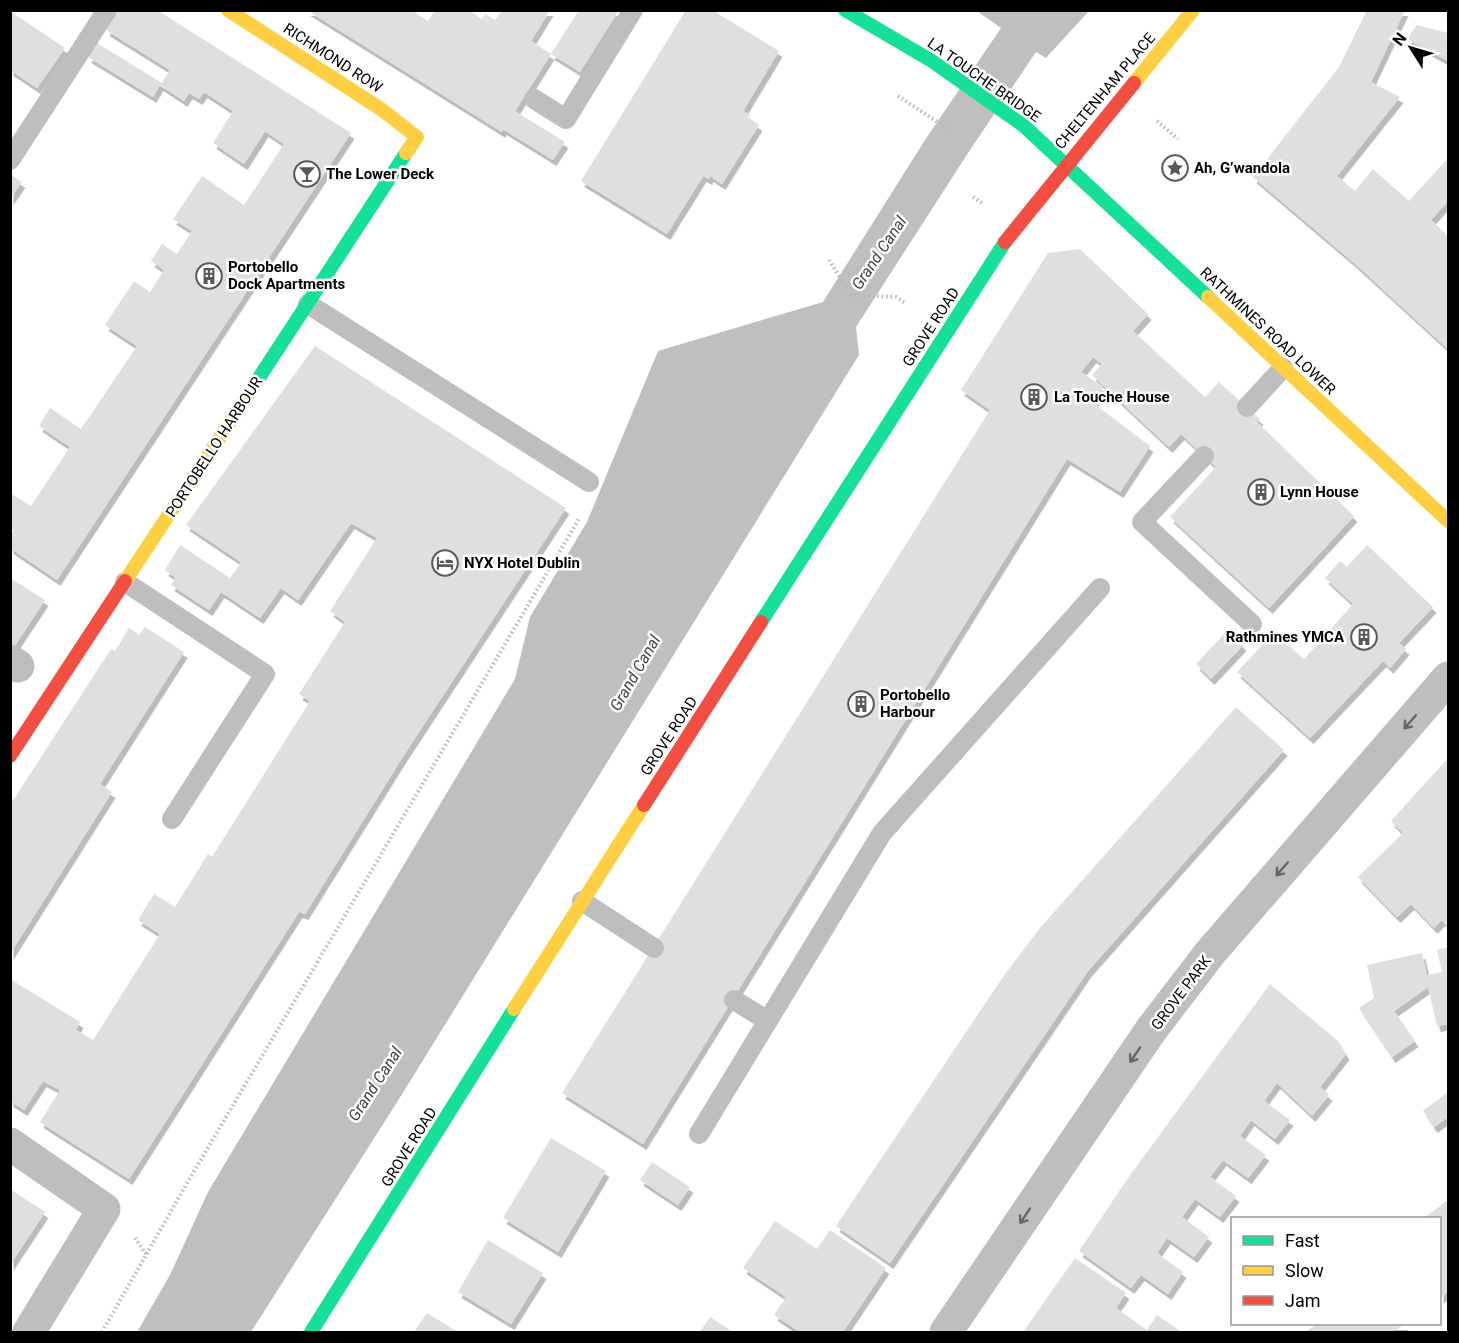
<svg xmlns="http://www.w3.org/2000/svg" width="1459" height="1343" font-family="Roboto,sans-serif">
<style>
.water{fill:#bfbfbf}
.building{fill:#dfdfdf;filter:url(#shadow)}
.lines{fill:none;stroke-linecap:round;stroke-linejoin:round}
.path{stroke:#b9b9b9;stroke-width:4;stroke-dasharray:1.5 3;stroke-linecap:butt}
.lane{stroke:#bebebe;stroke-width:20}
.street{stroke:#bebebe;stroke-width:33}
.fast{stroke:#16e098;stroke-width:14}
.slow{stroke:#ffcf43;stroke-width:14}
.jam{stroke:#f24e42;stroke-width:14}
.oneway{stroke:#686868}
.labels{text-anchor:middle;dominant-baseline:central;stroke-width:5;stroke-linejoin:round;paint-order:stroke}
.street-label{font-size:15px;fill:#000;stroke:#fff}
.poi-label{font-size:15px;font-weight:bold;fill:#000;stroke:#fff;text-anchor:start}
.water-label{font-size:16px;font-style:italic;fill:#444;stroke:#fff}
</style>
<defs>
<filter id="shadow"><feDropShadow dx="3.5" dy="6" stdDeviation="0" flood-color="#0004"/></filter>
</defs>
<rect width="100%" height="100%" fill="#fff"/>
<path class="water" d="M977,11H1089L1046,58L1036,52L968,153L856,327L859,355L399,1099L251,1332H137L170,1275L208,1192L515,679L530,617L587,522L658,351L823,302L925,140L1001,28Z"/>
<path class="building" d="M118,10H157L351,133L57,580L10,548V536L14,530L10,528V493L31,506L70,447L39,426L50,408L81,429L137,346L105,325L134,281L150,292L164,270L151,261L162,244L177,254L192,231L173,219L202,176L244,205L284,144L265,131L244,164L213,143L233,111L204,92L199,99L189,93L184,101L160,85L153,97L88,57L97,43L162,83L170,70L106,30Z
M307,10H411L428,21L435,10H468L482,19L485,14L495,20L502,10H550L531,41L551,54L515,111L565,142L553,160L503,129L502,132Z
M579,10H619L580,72L551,54Z
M686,10H712L779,51L743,111L750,115L747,117L759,125L722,184L710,176L709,179L703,176L667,234L581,181Z
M1367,10H1405L1371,82L1400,97L1337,176L1355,191L1373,169L1409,201L1448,158V201L1431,220L1448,236V349L1353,262L1253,177L1339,67Z
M10,11L65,48L37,88L10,70Z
M1417,25L1448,33V61L1407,39Z
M10,174L22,182L10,199Z
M1080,249L1148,314L1133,331L1205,397L1219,382L1260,419L1257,422L1354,516L1269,608L1170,517L1216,467L1181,434L1169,447L1092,375L1102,364L1093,357L1081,372L1103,387L1093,403L1150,446L1120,492L1067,459L643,1144L562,1093L990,410L961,390L1048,253Z
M315,346L566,508L402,758L305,914L299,912L129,1179L40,1122L60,1090L43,1081L24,1110L10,1101V979L80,1022L76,1030L93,1040L160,934L138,920L154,894L175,907L208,854L212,857L310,701L299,694L345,622L330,611L377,538L351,523L298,600L281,588L260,618L221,592L209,610L171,585L176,578L165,570L180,545L230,578L236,570L241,562L186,525Z
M1367,545L1433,607L1399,643L1406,649L1390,668L1383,661L1310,738L1237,672L1274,632L1304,659L1353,604L1325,578L1340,561L1347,567Z
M10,578L45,600L10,653Z
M145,627L184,652L100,784L112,792L10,954V805L111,649L115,651L129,628L139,635Z
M1228,630L1243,645L1211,679L1196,664Z
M1236,707L1284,750L1088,971L890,1263L836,1226L1005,974L1040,928Z
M1448,758V927L1442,920L1434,928L1411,904L1397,917L1358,877L1403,833L1391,821Z
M1448,947V1024L1437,1026L1428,987L1394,1011L1415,1041L1392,1057L1359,1008L1374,998L1367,965L1422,953L1427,975L1442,972L1437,950Z
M1270,984L1338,1041L1346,1054L1320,1087L1329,1095L1312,1116L1277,1083L1264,1101L1290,1120L1275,1139L1251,1120L1240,1136L1266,1155L1248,1178L1223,1160L1210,1177L1236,1196L1220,1217L1195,1199L1182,1217L1209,1237L1194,1257L1167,1238L1157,1253L1183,1272L1168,1294L1141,1275L1131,1288L1079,1251L1128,1178Z
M1448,1092V1117L1434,1127L1423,1111Z
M551,1138L606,1171L558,1252L503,1218Z
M652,1162L690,1187L678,1205L640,1180Z
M10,1189L45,1212L10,1265Z
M1448,1200V1291L1440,1298V1218H1424Z
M775,1221L817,1249L830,1230L886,1268L843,1332H800L774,1315L786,1297L743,1268Z
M488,1240L543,1273L511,1324L458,1292Z
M1075,1258L1126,1293L1116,1308L1147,1330L1157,1315L1179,1330L1178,1332H1023Z
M427,1313L458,1332H414Z
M710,1317L733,1332H700Z
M1317,1324H1405L1393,1332H1305Z"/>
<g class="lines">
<path class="path" d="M898,96L953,132
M1157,121L1178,139
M973,197L982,203
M829,260L851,295L896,297L905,303
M135,1238L146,1254
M102,1332L186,1185L580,517"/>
<path class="lane" d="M534,99L566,119L633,10
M10,160L107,10
M308,304L589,482
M1247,407L1283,368
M1204,456L1142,522L1252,624
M125,582L265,674L172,819
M582,901L654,948
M734,1000L768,1021
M699,1134L882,833L1100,588"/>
<path class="street" d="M10,661L18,666
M10,1144L104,1209L29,1332
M946,1332L1151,1030L1210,953L1448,678"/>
<path class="fast" d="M845,10L932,61L1024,126L1208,297
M251,390L406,153
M761,622L1005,242
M311,1332L514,1009"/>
<path class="slow" d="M228,10L381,109L417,137L406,153
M1134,83L1193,10
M1208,297L1448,521
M125,581L251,390
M514,1009L644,805"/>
<path class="jam" d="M1005,242L1134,83
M10,756L125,581
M644,805L761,622"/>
</g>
<defs><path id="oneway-shaft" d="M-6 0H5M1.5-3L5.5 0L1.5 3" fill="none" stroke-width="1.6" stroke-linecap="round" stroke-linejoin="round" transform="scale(1.5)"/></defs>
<g class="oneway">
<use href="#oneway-shaft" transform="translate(1410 722) rotate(131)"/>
<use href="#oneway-shaft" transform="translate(1282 869) rotate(131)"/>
<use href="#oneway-shaft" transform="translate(1135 1055) rotate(124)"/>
<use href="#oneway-shaft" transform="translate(1025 1216) rotate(124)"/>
</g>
<defs>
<g id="sight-ring" transform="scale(1.35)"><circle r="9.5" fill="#fff" stroke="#595959" stroke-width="1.5"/><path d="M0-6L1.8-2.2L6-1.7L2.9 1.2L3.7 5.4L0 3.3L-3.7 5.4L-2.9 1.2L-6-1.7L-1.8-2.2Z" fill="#595959"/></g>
<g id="bar-ring" transform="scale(1.35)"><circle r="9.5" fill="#fff" stroke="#595959" stroke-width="1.5"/><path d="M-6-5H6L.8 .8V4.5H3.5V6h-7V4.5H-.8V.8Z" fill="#595959"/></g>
<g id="building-ring" transform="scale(1.35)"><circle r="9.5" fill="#fff" stroke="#595959" stroke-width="1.5"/><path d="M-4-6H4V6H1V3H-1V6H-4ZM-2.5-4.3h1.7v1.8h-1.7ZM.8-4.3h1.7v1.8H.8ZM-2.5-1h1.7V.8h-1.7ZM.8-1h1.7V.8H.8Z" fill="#595959"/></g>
<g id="hotel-ring" transform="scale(1.35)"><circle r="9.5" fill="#fff" stroke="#595959" stroke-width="1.5"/><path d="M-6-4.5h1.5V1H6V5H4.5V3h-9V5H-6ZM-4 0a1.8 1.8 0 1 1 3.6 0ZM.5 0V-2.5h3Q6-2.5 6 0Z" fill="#595959"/></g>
</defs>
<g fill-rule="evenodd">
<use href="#sight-ring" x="1175" y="168"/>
<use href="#bar-ring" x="307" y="174"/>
<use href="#building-ring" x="209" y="276"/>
<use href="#building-ring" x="1034" y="397"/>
<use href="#building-ring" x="1261" y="492"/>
<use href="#hotel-ring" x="445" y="563"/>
<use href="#building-ring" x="1364" y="637"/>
<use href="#building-ring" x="861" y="704"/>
</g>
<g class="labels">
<g class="street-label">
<text transform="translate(333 58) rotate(33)">RICHMOND ROW</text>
<text transform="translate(984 80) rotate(35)">LA TOUCHE BRIDGE</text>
<text transform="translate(1105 91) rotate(-50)">CHELTENHAM PLACE</text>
<text transform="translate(931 327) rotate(-57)">GROVE ROAD</text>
<text transform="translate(1268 331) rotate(43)">RATHMINES ROAD LOWER</text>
<text transform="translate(214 447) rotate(-57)">PORTOBELLO HARBOUR</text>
<text transform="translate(669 736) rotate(-57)">GROVE ROAD</text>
<text transform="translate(1181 993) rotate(-53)">GROVE PARK</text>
<text transform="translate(409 1147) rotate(-58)">GROVE ROAD</text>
</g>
<g class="poi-label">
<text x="1194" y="168">Ah, G’wandola</text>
<text x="326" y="174">The Lower Deck</text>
<text x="228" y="267">Portobello<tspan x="228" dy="17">Dock Apartments</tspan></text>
<text x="1054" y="397">La Touche House</text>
<text x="1280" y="492">Lynn House</text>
<text x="464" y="563">NYX Hotel Dublin</text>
<text x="1344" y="637" text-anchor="end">Rathmines YMCA</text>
<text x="880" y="695">Portobello<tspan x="880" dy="17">Harbour</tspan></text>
</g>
<g class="water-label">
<text transform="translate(879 253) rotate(-56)">Grand Canal</text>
<text transform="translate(635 673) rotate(-60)">Grand Canal</text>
<text transform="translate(375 1084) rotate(-57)">Grand Canal</text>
</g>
</g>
<rect width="1459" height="1343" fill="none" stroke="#000000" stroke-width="24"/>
<rect x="1231" y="1217" width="210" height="108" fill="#ffffff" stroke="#999999" stroke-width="1.5"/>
<rect x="1243" y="1236" width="30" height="9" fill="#16e098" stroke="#999999" stroke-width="1.5"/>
<text x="1285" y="1247" font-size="18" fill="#000000">Fast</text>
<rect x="1243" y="1266" width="30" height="9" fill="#ffcf43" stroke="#999999" stroke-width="1.5"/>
<text x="1285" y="1277" font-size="18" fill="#000000">Slow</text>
<rect x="1243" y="1296" width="30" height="9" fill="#f24e42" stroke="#999999" stroke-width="1.5"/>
<text x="1285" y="1307" font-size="18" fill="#000000">Jam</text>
<g transform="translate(1411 48) rotate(307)" stroke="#ffffff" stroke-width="4.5" paint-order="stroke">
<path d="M0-4.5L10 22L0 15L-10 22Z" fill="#000000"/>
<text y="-9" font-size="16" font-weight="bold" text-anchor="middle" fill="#000000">N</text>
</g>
</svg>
